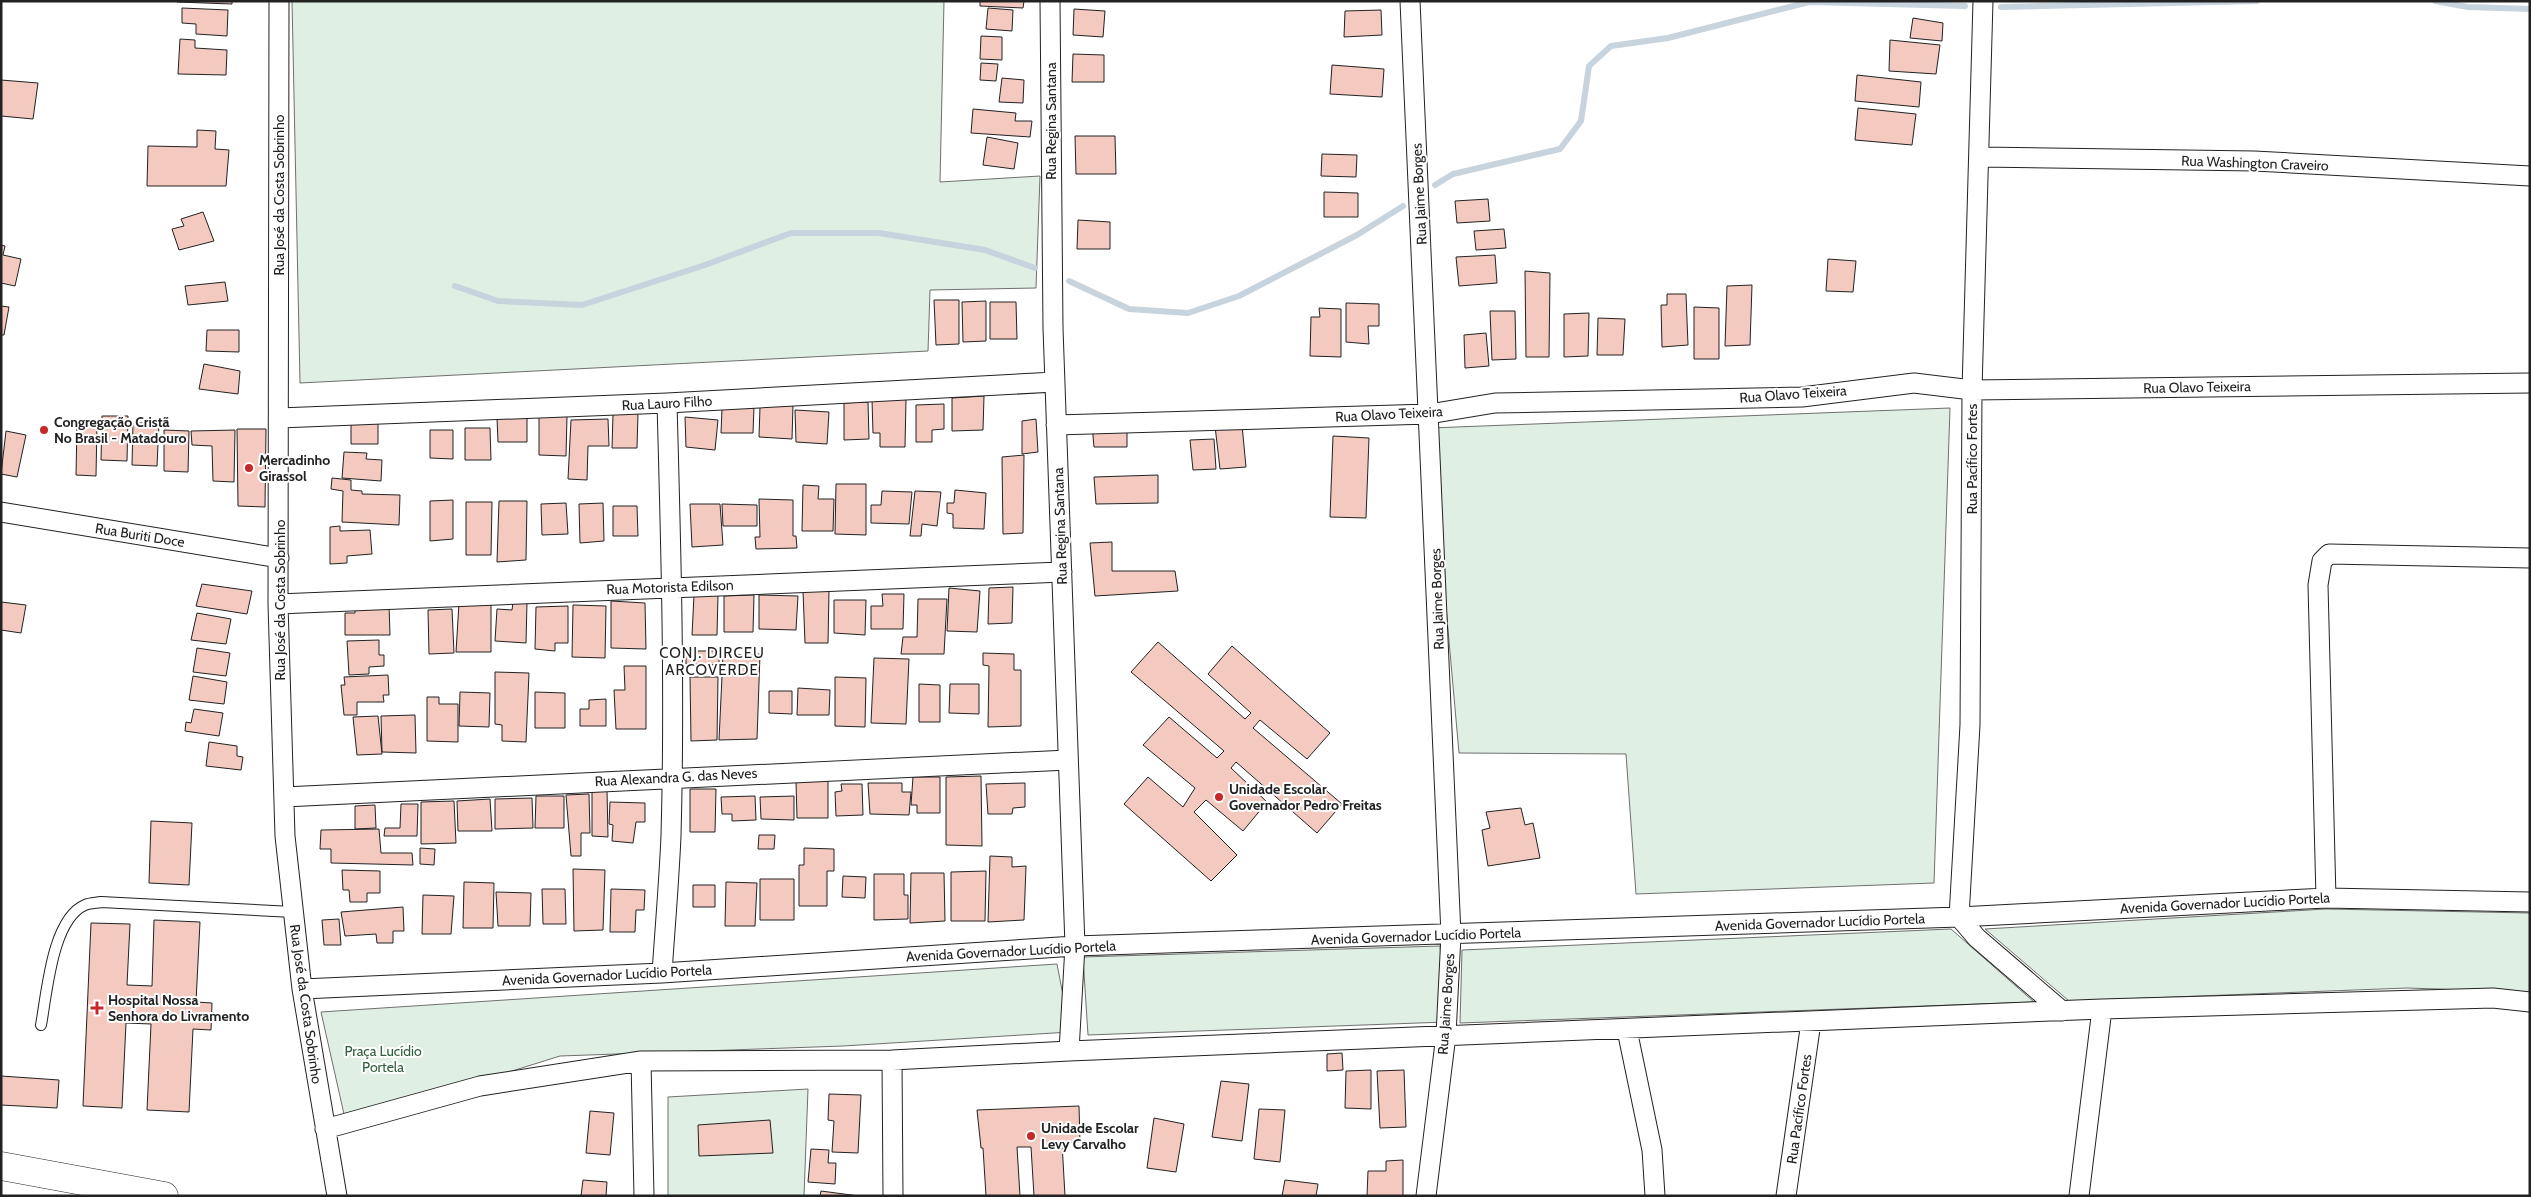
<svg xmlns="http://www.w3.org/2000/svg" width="2531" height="1197" font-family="Cabin,sans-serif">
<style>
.green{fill:#e0efe3;stroke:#6f6f6f}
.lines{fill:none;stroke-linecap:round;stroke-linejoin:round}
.stream{stroke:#c7d3dd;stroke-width:6}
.building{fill:#f3c9c0;stroke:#222}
.lane-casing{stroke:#222;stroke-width:12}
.street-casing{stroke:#222;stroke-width:21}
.secondary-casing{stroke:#222;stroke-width:29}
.lane{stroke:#fff;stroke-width:10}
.street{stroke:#fff;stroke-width:19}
.secondary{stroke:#fff;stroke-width:28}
.poi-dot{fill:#c62828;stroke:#fff;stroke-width:2}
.labels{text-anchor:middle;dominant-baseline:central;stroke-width:4;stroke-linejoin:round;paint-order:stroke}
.street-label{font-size:14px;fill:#222;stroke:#fff}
.poi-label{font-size:14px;font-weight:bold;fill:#222;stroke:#fff;text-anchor:start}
.park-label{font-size:14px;fill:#2f5e38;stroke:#fff}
.neighbourhood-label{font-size:15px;letter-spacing:1px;fill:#222;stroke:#fff}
</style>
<rect width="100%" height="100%" fill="#fff"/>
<path class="green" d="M292,1H944L940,182L1040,176L1036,288L930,290L928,351L300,383Z
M1950,408L1934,883L1636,894L1626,754L1459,753L1430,428Z
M2326,909L2530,913V992L2407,988L2069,1001L1985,929Z
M1951,929L2034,1002L1460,1023L1462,950Z
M1440,946L1446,1022L1088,1035L1083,957Z
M1057,964L1070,1032L843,1046L560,1056L346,1123L321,1012Z
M808,1089L804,1196H668V1097Z"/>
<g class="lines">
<path class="stream" d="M2435,1L2468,7L2530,9
M2001,7L2257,1
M1435,185L1453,174L1560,149L1581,121L1589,66L1611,46L1668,38L1809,2L1965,6
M1069,281L1129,309L1188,313L1239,296L1357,235L1403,206
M455,286L498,301L582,305L705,265L791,233H879L985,250L1035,268"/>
</g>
<path class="building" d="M232,1V4L177,2V1Z
M980,1H1024L1023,8L980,6Z
M182,8L228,10L227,36L196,34V24L182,23Z
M988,8L1013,10L1012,31L986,29Z
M1074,9L1105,11L1103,37L1073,35Z
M1381,10L1382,35L1344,37L1345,11Z
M1913,18L1943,23L1942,41L1910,38Z
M981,36L1002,37V60L980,59Z
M180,39L195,40V48L227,50L226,75L178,74Z
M1890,40L1940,45L1936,74L1889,71Z
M1073,54L1104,55V82H1072Z
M981,63L998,64L996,81L980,80Z
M1332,65L1384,69L1382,97L1330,94Z
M1857,75L1921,82L1919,107L1855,101Z
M1002,78L1024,80L1023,103L999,102Z
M1,80L38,83L33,119L1,116Z
M1858,108L1916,114L1912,145L1855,140Z
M973,109L1016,113L1015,121H1032L1030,137L971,133Z
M197,130L216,131L215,149L229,150L226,186H147L148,146L197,147Z
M1075,136H1115L1116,174H1076Z
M987,137L1018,143L1014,169L983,165Z
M1322,154L1357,155L1356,177L1321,176Z
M1324,192L1358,193V217H1324Z
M1488,199L1490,221L1457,223L1455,201Z
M203,212L214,241L179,250L172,229L184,226L181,219Z
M1078,220L1110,222V249H1077Z
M1504,229L1506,248L1476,250L1474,231Z
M1,245L5,246L3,255L21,259L15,286L1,283Z
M1495,255L1497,283L1459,286L1456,257Z
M1828,259L1856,261L1853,292L1826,291Z
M1525,271L1550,273L1549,357H1526Z
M225,282L228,301L188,305L185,286Z
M1752,285L1750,345L1725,346L1727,286Z
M1667,294H1686L1688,345L1662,347L1661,305H1667Z
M934,300H959V344L936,345Z
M986,301V341L963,342L962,302Z
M990,302H1016L1017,339H990Z
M1346,303L1379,304V326H1368L1369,344L1346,342Z
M1,306L9,307L4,335H1Z
M1694,307L1719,308V359H1694Z
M1319,308L1341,309V357L1310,356L1311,317H1320Z
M1490,311H1515L1516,359L1492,360Z
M1589,313L1588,356L1564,357V314Z
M1598,318L1625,319L1623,355H1597Z
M207,330H239V352L206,351Z
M1486,333L1489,366L1465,368L1464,335Z
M204,364L240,371L238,394L199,389Z
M984,396L983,430L952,431V398Z
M906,399L905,447H880V433H873L872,400Z
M868,402L869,439L844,440V403Z
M944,404V429L932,430V442H916V405Z
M793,405L792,439L759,437L760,407Z
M754,407L753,433H721L722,409Z
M795,410L829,412L827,444L796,442Z
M638,413L637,448H612L613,414Z
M102,416H128L127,461L101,460Z
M567,416L566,456L539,455V417Z
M527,417V442H498L497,418Z
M685,417L718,420L715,450L686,447Z
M608,419L609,446H588L587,480L568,479L571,420Z
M1036,419L1038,452L1022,454V421Z
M133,423H159L157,466L132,465Z
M378,423V444H351V424Z
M77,425H97L96,476L76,475Z
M1092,425H1127V447H1094Z
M1242,425L1246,467L1220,469L1215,426Z
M465,428H490L491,460H465Z
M237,429H266L265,507L238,506Z
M164,430L189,431L188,472L164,471Z
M235,430L234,482L213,481L212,446L192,445L191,431Z
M430,430H453V459L430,458Z
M6,431L26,435L17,477L1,474Z
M1333,436L1369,438L1366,518L1330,517Z
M1214,439L1216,469L1193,470L1190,440Z
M344,452L367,453L366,459L382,460L381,481L342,478Z
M1024,455L1023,533L1003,534L1002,457Z
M1158,475V503L1096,504L1094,477Z
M332,478L351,480V490L362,491V494L400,495L399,525L342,522L343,491L331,489Z
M836,484H866V535L835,534Z
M803,485L819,486L818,499H834L833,531H802Z
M955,490L986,493L984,529L953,528V514L947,513V503H954Z
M882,491L912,492L909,524L871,523V505H881Z
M915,491L941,492L937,526L922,524L921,536H910Z
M759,499L793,500V536H796L797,548L756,549L755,537H760Z
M453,500V539L430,541V501Z
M499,501H527L526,560L497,562Z
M466,502H492L491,555H466Z
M566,503L568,534L542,535L541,504Z
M603,503L604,541L580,543L579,504Z
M690,504H720L723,545L692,547Z
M722,504L757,505V526H723Z
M613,506H637L638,536H613Z
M340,526V531L370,530L372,554L347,556V563L330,564V527Z
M1112,542V571H1175L1178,591L1095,596L1090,543Z
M202,584L252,591L247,614L196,606Z
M1013,587L1012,623L988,624L989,588Z
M949,588L980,591L977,632L947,631Z
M829,590L828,643H805L803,591Z
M882,594H904L903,629H871V606H883Z
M694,595H718L717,635H692Z
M754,595L753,632H724V596Z
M759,595L798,596L796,630L759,629Z
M918,599H947L944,654H901L903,637H917Z
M834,600H866L865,635L834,633Z
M491,601V652H456L459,603Z
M611,601L645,603L646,649L611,648Z
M1,602L26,605L21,633L1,630Z
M513,602H527L526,643L495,641L497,609L512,610Z
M389,605L390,635H345V613H355V607Z
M573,605L606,606L605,658L572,657Z
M568,606V643H555V651L535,649L536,607Z
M452,609L454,653L429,654L428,610Z
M197,613L231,619L226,644L191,640Z
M379,640V655H384V666L369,667V674L349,675L347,641Z
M1158,642L1245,719L1251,713L1208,674L1232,646L1330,733L1307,759L1260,720L1253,728L1342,804L1317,833L1236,762L1231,768L1267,802L1243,831L1206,800L1194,812L1237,855L1211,881L1124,804L1148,777L1183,807L1195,788L1143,745L1169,717L1217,758L1224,751L1131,672Z
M197,648L230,653L226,676L193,672Z
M686,651H719V665L686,664Z
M983,653L1014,654V670H1021V726L988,727L989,666L983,665Z
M760,654L757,739L719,740L723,655Z
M874,658L909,659L906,724L871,723Z
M624,666H646V729H616L614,690H625Z
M495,672L529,673L526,742L502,741V725L495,724Z
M388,675L389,695H383L384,702H357V715H344L341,685H345L344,677Z
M193,676L227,682L224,704L189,700Z
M690,677H718L717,740L691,741Z
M835,677L866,678L865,727L835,726Z
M919,684L940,685V722H919Z
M950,684H979V714L949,713Z
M798,688L830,690L829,715H797Z
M769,691H792V714L769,713Z
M460,692L490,693L489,727L459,726Z
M535,692L565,693V728H535Z
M427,697H439V704H458V742L427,741Z
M606,699V726H580V709H589V700Z
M194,709L223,713L219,736L185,731L186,722L191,723Z
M415,715L416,753L382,752L381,716Z
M378,716L382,754L357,755L353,717Z
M209,742L237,746V756L243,757L241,770L206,766Z
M981,776L982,846L946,845V777Z
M913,777H940V813H917V805H911Z
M828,780V818H797L796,782Z
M868,783H902V792H911L909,815L870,814Z
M1025,783V807L1013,808L1012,814H988L986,784Z
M841,784H862L863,815L836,816L835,792L842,791Z
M690,789H716L715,832H690Z
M607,790L608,837L592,836V791Z
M589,794L590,833H581V856H571L566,795Z
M536,796H564V828H535Z
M755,796L756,820L732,821V814H722L721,797Z
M794,796V820L761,819L760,797Z
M532,798L533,828L495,829V799Z
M490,799L492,831H458L457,801Z
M454,801L456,843L421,844V802Z
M610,802L645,803V822H636L633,843L612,841L613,825L609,824Z
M401,804H418L417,836H384L385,828H400Z
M375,805L376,828L355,829V806Z
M1521,808L1525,825L1533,823L1540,858L1488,866L1482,830L1490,828L1486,812Z
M151,821L192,823L189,885L149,883Z
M379,829L381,853H412L413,865L331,863V849H320L321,830Z
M759,835H775L774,849H758Z
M420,848L435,849L434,865L420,864Z
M804,848L834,849V871H827V906H799V865H804Z
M990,856L1012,857V867L1026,866L1024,920L988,922Z
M573,869L605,870L603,930L574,931Z
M342,870L380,871V893H367V902H350L349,890H343Z
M986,871L985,921H951V872Z
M911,873H944L945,921L910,923Z
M874,874H904V895H908V919L874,920Z
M843,876L866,877L865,898L842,897Z
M760,879H794V920H760Z
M464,882L494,883L493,928H463Z
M726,882L757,883L755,926H725Z
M693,885H715V907H693Z
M542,889H565L566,924H543Z
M611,889L645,890L644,910H636L635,932H610Z
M496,892L531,893L530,926H498Z
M423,895L454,896L451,934H422Z
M403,907L404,931H393V943H377L376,934L345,936L341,912Z
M339,919L341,945H324L322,920Z
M154,920L200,922L196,1002L212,1003L211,1030L193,1029L189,1112L147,1110L151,1024L126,1023L122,1108L83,1106L91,923L130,924L127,985L152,986Z
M1342,1053L1343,1070L1327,1071V1054Z
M1371,1070V1109L1345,1108L1346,1071Z
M1404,1070L1406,1127L1380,1128L1377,1071Z
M1,1076L59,1080L57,1108L1,1105Z
M1221,1081L1249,1084L1242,1141L1212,1137Z
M829,1094L861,1095L858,1153L832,1152L834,1121L828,1120Z
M1079,1106L1080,1142L1062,1143L1065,1196H1034L1031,1147H1017L1020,1196H986L983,1148H981L977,1110Z
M1259,1109L1285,1110L1280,1162L1254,1159Z
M590,1111L614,1113L610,1155L586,1153Z
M1154,1118L1184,1124L1176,1172L1147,1168Z
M770,1120L773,1153L699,1156L698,1125Z
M811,1149L829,1150L828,1163H836L835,1184L808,1182Z
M1403,1160V1196H1367L1368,1171H1386V1161Z
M583,1180L607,1182L606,1196H581Z
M1285,1180L1318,1184L1316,1196H1282Z
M821,1191L859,1196H820Z"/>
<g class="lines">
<g class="lane-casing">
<path id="lane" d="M41,1025C47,993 52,919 85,905C90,903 96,903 101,902L293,912"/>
</g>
<g class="street-casing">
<path id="street" d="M279,1L278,604L285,836L302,989L337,1196
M1050,1L1053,328L1075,946L1069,1051
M1410,1L1451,935L1446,1035L1426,1196
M1983,1L1972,390L1970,725L1959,917L1977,938L2062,1011
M1980,157L2254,161L2530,176
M279,418L667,403L1055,382
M1056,425L1429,414L1495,403L1802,397L1914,383L1972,390L2530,383
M1,512L279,558
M278,604L1062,572
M284,797L1068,760
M2326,898L2318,585L2322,561L2329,554L2530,558
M662,973C665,928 669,882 671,836C675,692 671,548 667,403
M302,989L662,973L1075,946L1959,917L2326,898L2530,902
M1627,1030L1652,1150L1655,1196
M892,1060L893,1196
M641,1061L644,1196
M325,1129L480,1086L641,1061L892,1060L1069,1051L2102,1009L2493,998L2530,1002
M1786,1196L1811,1022
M2079,1196L2102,1009"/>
</g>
<g class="secondary-casing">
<path id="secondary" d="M1,1166L164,1196"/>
</g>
<use href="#lane" class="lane"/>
<use href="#street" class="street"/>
<use href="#secondary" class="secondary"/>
</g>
<g class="poi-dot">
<circle cx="44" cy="430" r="5"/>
<circle cx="249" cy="468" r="5"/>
<circle cx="1219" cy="797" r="5"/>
<path d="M94.5 1000.5h5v5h5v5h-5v5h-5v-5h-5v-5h5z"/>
<circle cx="1031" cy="1136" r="5"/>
</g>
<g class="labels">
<g class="street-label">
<text transform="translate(1051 121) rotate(-90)">Rua Regina Santana</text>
<text transform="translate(2255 163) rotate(2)">Rua Washington Craveiro</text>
<text transform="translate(1419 194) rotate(-93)">Rua Jaime Borges</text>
<text transform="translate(279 195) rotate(-90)">Rua José da Costa Sobrinho</text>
<text transform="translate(2197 387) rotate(-1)">Rua Olavo Teixeira</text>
<text transform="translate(1793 394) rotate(-4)">Rua Olavo Teixeira</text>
<text transform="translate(667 403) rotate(-3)">Rua Lauro Filho</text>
<text transform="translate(1389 414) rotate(-3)">Rua Olavo Teixeira</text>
<text transform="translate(1972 459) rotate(-90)">Rua Pacífico Fortes</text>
<text transform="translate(1060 526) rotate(-92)">Rua Regina Santana</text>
<text transform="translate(140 535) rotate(9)">Rua Buriti Doce</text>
<text transform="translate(670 587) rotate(-2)">Rua Motorista Edilson</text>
<text transform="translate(1437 599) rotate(-92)">Rua Jaime Borges</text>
<text transform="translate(280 600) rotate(-90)">Rua José da Costa Sobrinho</text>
<text transform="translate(676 777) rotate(-3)">Rua Alexandra G. das Neves</text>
<text transform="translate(2225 903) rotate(-3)">Avenida Governador Lucídio Portela</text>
<text transform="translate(1820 922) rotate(-2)">Avenida Governador Lucídio Portela</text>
<text transform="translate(1416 936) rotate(-2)">Avenida Governador Lucídio Portela</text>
<text transform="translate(1011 951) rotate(-3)">Avenida Governador Lucídio Portela</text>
<text transform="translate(607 975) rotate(-3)">Avenida Governador Lucídio Portela</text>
<text transform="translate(306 1004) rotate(82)">Rua José da Costa Sobrinho</text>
<text transform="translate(1446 1004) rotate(-86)">Rua Jaime Borges</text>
<text transform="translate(1799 1109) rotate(-82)">Rua Pacífico Fortes</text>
</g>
<g class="poi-label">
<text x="54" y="422">Congregação Cristã<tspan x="54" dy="16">No Brasil - Matadouro</tspan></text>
<text x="259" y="460">Mercadinho<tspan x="259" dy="16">Girassol</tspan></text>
<text x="1229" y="789">Unidade Escolar<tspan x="1229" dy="16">Governador Pedro Freitas</tspan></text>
<text x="108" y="1000">Hospital Nossa<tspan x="108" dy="16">Senhora do Livramento</tspan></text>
<text x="1041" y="1128">Unidade Escolar<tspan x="1041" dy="16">Levy Carvalho</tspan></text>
</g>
<g class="park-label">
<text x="383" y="1051">Praça Lucídio<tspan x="383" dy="16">Portela</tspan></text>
</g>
<g class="neighbourhood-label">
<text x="712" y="653">CONJ. DIRCEU<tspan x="712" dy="17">ARCOVERDE</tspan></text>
</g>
</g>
<rect width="2531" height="1197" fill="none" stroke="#222222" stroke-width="5"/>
</svg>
